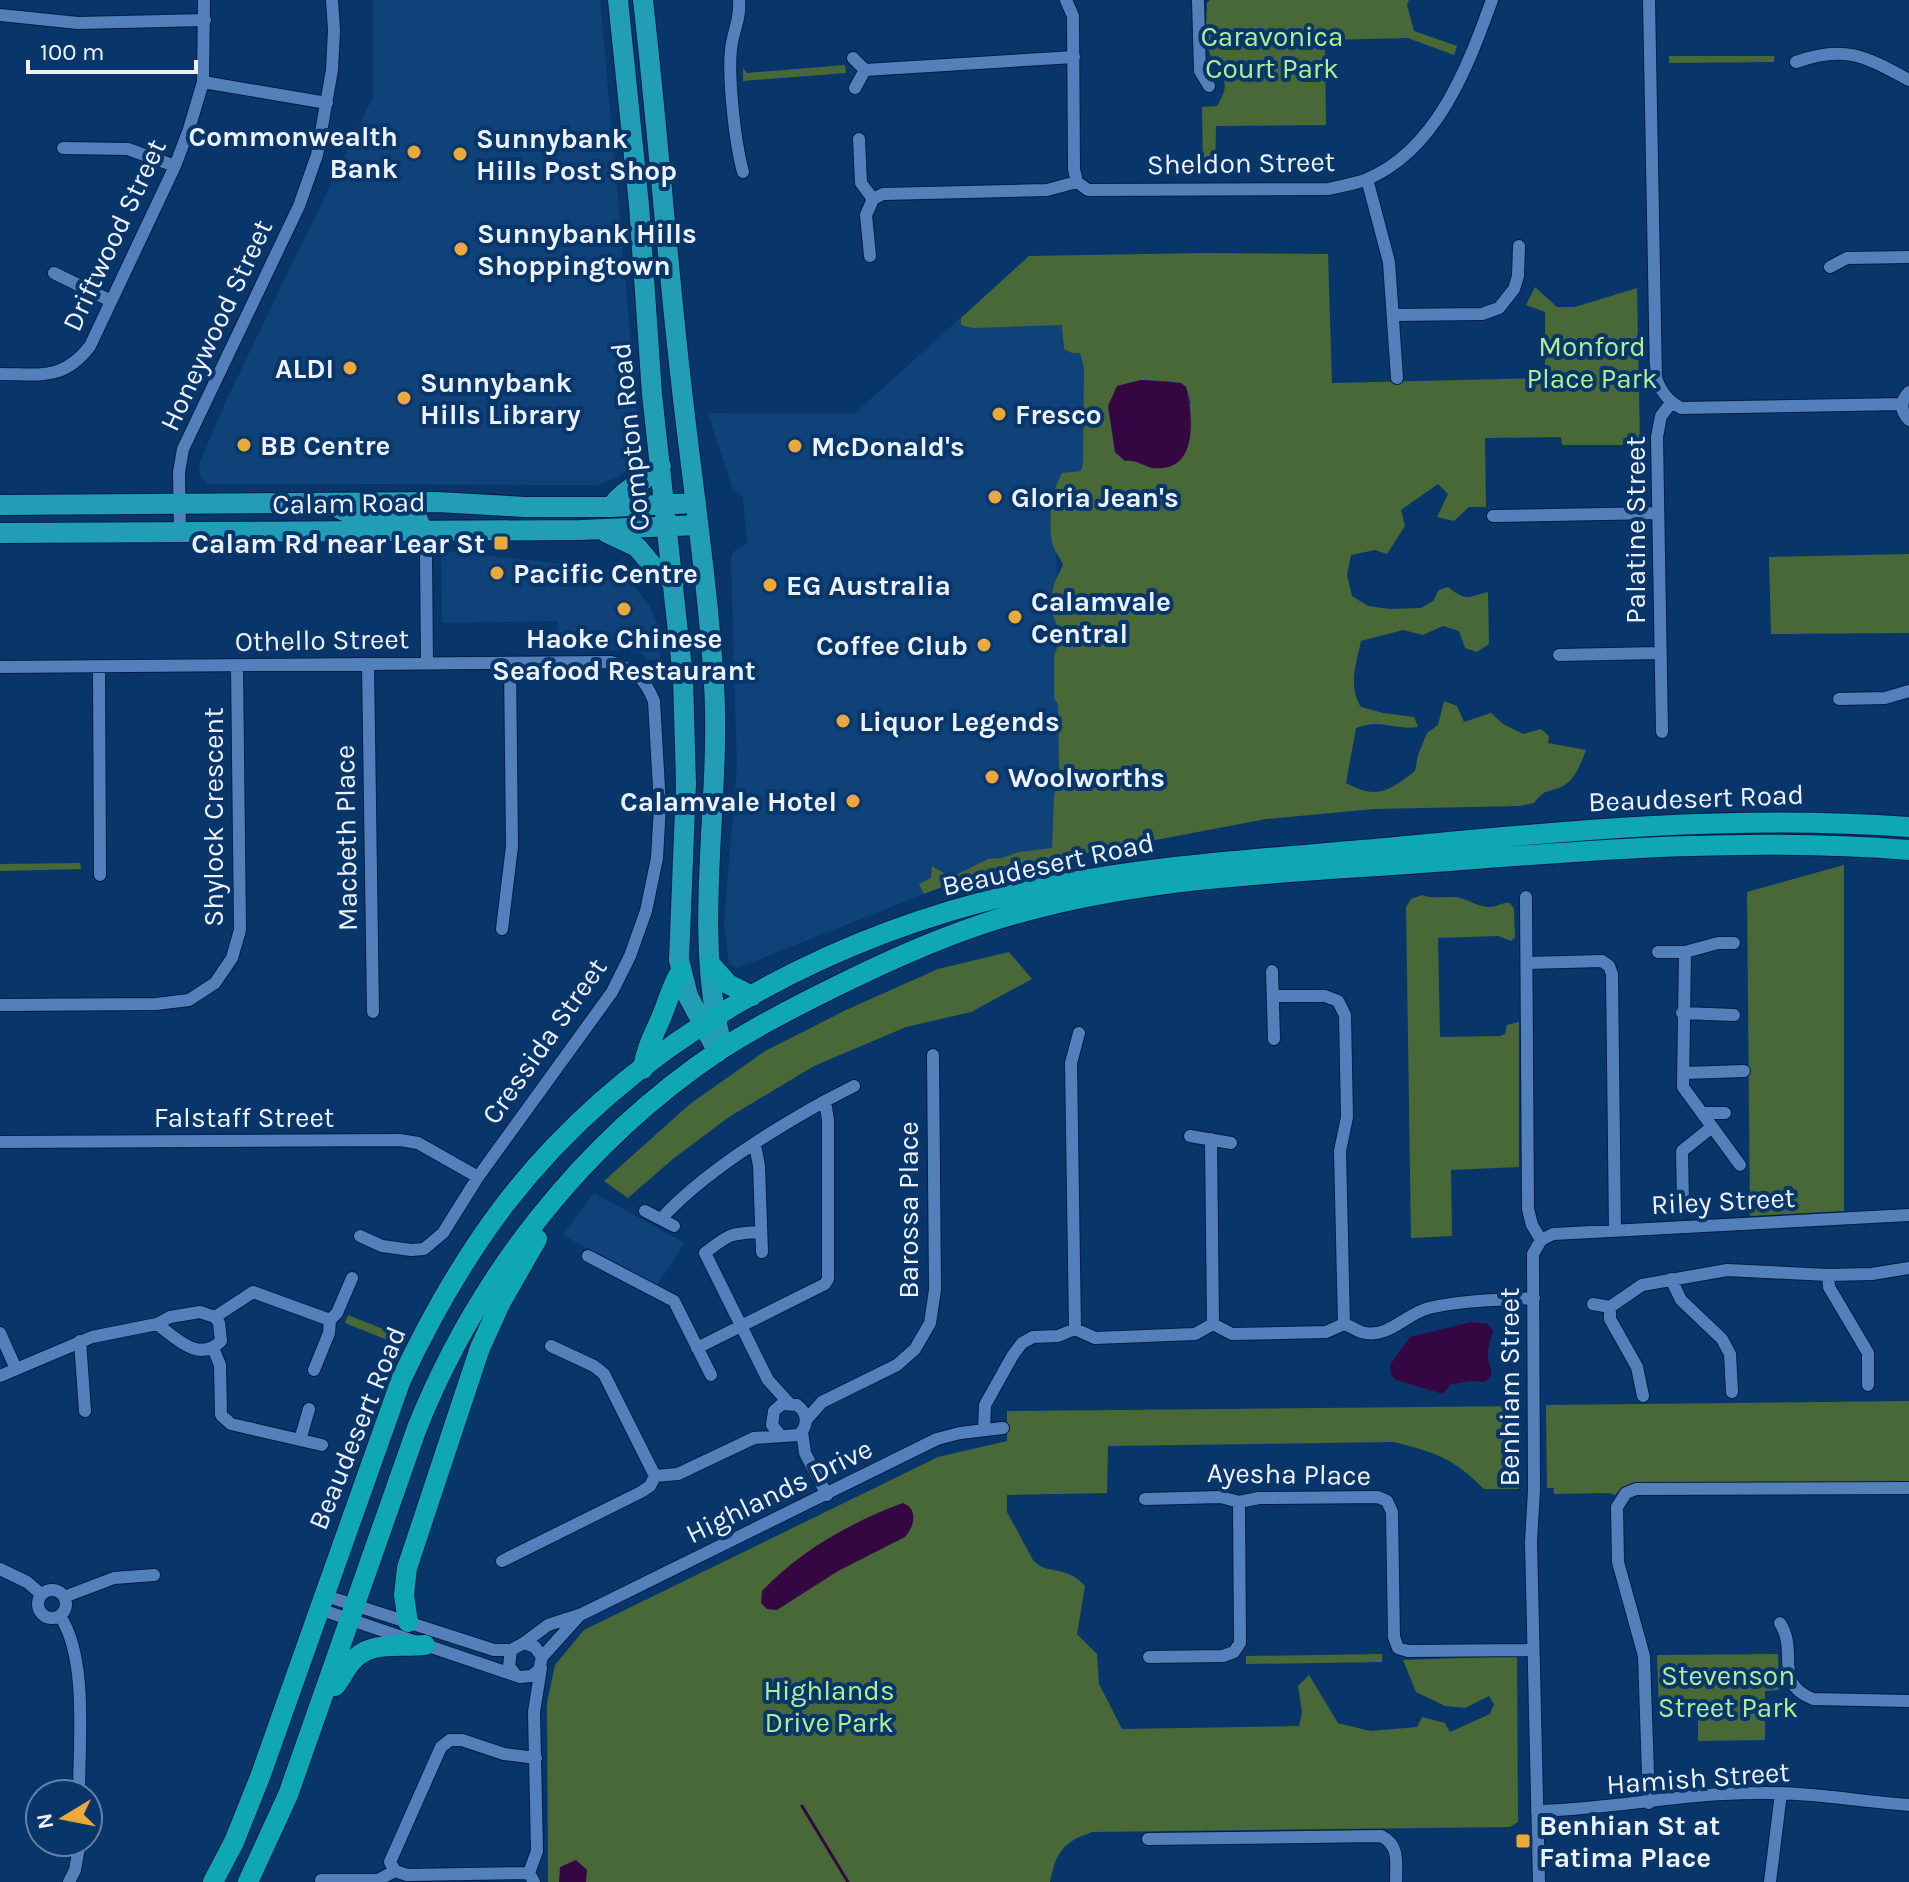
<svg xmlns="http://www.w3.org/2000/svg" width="1909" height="1882" font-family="Karla,sans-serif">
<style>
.built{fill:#10427a}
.green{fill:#496838;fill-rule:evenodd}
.water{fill:#340743}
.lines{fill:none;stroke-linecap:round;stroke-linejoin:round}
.stream{stroke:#340743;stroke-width:3}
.minor-casing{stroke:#001d44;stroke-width:14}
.primary-casing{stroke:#001d44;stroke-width:22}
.trunk-casing{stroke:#001d44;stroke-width:22}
.minor{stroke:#5380ba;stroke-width:12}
.primary{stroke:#219db6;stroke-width:20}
.trunk{stroke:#10a7b4;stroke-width:20}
.poi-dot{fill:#eca93a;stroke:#09366a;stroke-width:3}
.labels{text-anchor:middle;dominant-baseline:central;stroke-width:8;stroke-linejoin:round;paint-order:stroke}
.park-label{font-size:28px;fill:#b1ee91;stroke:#09366a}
.poi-label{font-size:28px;font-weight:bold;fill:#edf2f8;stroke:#09366a;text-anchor:start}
.street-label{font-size:28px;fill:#edf2f8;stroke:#09366a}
</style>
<rect width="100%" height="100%" fill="#09366a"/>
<path class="built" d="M373,0H600L639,432L635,463L619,477L597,485L207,484L199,475L200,462L226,401L373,97Z
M1206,253L1231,510L1055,513L1065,859L998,870L952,883L737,968L729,964L724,923L737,767L731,559L733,552L747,543L743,497L732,488L708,413L854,414L1029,256Z
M451,551L610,570L634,586L650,606L658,625L660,659L648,660L641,653L606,649H557L558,621L442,623L441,556Z
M594,1193L685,1243L656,1286L563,1235Z"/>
<path class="green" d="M1210,0H1409L1407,5L1414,31L1457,46L1454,55L1408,38L1325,40L1326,125L1216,126L1215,172L1203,173L1202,107L1217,106C1236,76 1215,75 1208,48C1204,35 1207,16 1207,3Z
M1669,56H1774V62L1669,63Z
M845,65L846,73L743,81V68L747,73Z
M1206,253L1328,254L1332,383L1545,378V312L1526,305L1535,287L1557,307H1575L1637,288L1640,445H1562L1561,437L1485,438L1486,507H1469L1454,521L1437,517L1448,494L1438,484L1401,510L1405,526L1387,554L1375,550L1351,555L1347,575L1352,596L1368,606L1390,609L1421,608L1433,601L1439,590L1448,587C1467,602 1467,597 1488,592L1489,644L1477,652L1465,648L1459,631L1443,626L1423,635L1403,630L1361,641C1356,664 1348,686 1361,707L1383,713L1414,717L1418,727C1393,730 1380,718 1356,728L1346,783C1377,800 1389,791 1415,771L1418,755L1427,733L1438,725L1444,701L1457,706L1464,722L1491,713L1503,724L1523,734L1541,729L1549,736L1548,743L1586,750C1581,763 1575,781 1561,787C1546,793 1545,789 1534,803L1519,806L1374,809L1266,819L998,870L952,883L924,894L919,884L931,878L932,866L947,875L958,874L988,859L1002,858L1019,852L1052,848L1054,797L1059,772L1058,704L1054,698V656L1063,633C1051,622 1049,598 1055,582C1057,576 1061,571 1063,564C1060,558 1055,552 1053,546C1047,526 1052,490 1062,473L1081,471L1083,464L1084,368L1080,353H1072L1064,349L1062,325L973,328L961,325V318L1029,256ZM1141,380L1165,381L1181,383L1186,387L1191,403L1153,469L1115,452L1112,423L1117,386Z
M1909,554V633L1771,634L1769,557Z
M80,863L81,869L0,871V864Z
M1844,865V1211L1750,1216L1747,892Z
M1422,895C1435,900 1447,895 1460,898C1471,901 1480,908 1491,907C1498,907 1502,902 1510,903L1514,909L1515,937L1511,941L1498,936L1438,938L1440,1037L1500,1036L1505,1034L1507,1025L1519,1022V1167L1451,1170L1452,1236L1411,1238L1406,907L1411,899Z
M1009,952L1032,979L971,1012L906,1027L814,1066L729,1117L674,1158L628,1198L604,1181L690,1104L765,1051L846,1010L938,969Z
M348,1315L393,1333L390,1341L345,1323Z
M1909,1401V1484L1622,1487L1615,1495L1609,1493L1554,1494V1488H1547L1546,1405Z
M1519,1406V1489H1484C1453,1458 1437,1453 1394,1442L1108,1446L1107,1493L1007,1495V1512L1033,1560C1047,1576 1066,1564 1085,1586L1077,1634L1097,1654L1099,1684L1122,1729L1299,1726L1302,1712L1298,1686L1309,1675L1338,1723L1370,1731L1417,1727L1422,1717L1445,1723L1450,1732L1490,1714L1494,1704L1489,1696L1465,1708L1445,1706L1416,1692L1403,1660L1517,1656L1518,1822L1510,1827L1092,1832C1063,1842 1056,1852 1050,1882H548L547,1703L555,1665L584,1630L938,1457L1007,1441V1411Z
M1382,1654V1662L1246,1664V1656Z
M1778,1654L1779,1690L1765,1691V1740L1698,1741V1712L1659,1713L1657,1655Z"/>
<path class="water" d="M1141,380L1181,383L1186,387C1193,414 1199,472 1155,468C1144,467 1137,459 1125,461L1115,452L1108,406L1117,386Z
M1471,1322L1488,1324L1493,1331C1491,1339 1487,1350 1488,1358C1490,1370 1496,1373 1485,1382L1472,1381L1451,1384L1443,1394L1396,1380L1391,1375L1390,1365L1410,1337Z
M903,1503C919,1509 914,1527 905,1537L838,1571L777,1610L767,1609L761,1603L762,1591C800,1551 851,1522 903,1503Z
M576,1860L587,1870L586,1882H559L560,1867Z"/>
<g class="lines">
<path class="stream" d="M802,1806L848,1882"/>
<g class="minor-casing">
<path id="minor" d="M739,0C741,18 733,31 731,49C728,79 735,143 743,172
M1066,0L1073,16L1074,169L1077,182L1088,190L1329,189C1340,186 1354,184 1365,180C1437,151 1468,66 1492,0
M1198,0L1200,71L1209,86
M1649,0L1656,378C1661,392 1668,401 1681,408L1902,404
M0,15L78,23L205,20
M853,58L865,70L1074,57
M1796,62C1845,44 1866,57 1909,80
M203,82L327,103
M855,88L865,70
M859,139L861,183L873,199
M63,148L128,149L175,166
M1367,179L1389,262L1397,378
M870,256L866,215L873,199L883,194L1047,190L1077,182
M1830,267L1847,258L1909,257
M54,273L111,301
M1393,315L1482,314L1499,308L1514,289L1518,276L1519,246
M0,374C41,374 63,381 90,346L175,166L189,129L203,82L204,0
M1909,392C1900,401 1900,411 1909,420
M1493,516L1657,513
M422,530L426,554L427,663
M180,532L179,472L183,449L299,206L317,155L332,70L334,30L332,0
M1559,655L1659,653
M368,664L373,1012
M0,667L611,662C634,669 645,679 654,701L660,806L657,858L646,911L630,956L612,992L478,1177L443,1233L424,1249L411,1250L382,1246L360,1236
M99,667L100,875
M1839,699L1885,698L1909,691
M1662,732L1657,437L1661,416L1671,403
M1526,897L1528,1209L1532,1225L1541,1240L1533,1254L1534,1490L1531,1542L1539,1882
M502,929L512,846L510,663
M1734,943H1718L1685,952L1683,1087L1740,1165
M1658,952H1685
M1527,963L1602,961L1609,966L1612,974L1615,1231
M1272,971L1274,1039
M1273,996H1325L1338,1001L1345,1015L1347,1117L1340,1151L1344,1324
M0,1005L156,1004L189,1000L215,983L232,958L240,930L237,666
M1682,1013L1734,1015
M1683,1073L1744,1071
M825,1101L854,1086
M1702,1113H1725
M1190,1136L1231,1143
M1211,1139L1213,1324
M0,1142L400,1140L418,1143L478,1177
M755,1145L759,1166L762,1252
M1683,1201L1682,1151L1712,1127
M645,1211L674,1226
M661,1219C703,1173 771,1131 825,1101L828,1120V1279L825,1284L697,1348
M761,1232C731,1233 729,1234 705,1253L768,1380L788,1402
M1541,1240L1553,1234L1909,1215
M588,1256L674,1301L711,1375
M1828,1275L1829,1287L1868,1353V1385
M1671,1279L1681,1300L1722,1339L1730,1354L1732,1392
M1593,1304L1610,1307L1642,1285L1727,1270L1828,1275L1872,1274L1909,1268
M1610,1307V1319L1637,1367L1643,1396
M200,1312L215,1317L219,1323L221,1341C199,1363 177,1339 157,1324L170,1317Z
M215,1317L253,1292L330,1320
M1075,1329L1071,1063L1079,1033
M0,1333L16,1369
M80,1341L85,1411
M551,1346L594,1366L604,1374L655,1476
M213,1348L220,1365L221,1415L231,1424L322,1445
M314,1370L329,1333L330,1320L337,1313L352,1278
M0,1376L92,1337L157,1324
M806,1420L822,1402L897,1365L915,1349L930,1323L935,1290L933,1055
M984,1430L985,1405L1013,1355L1022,1343L1033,1337L1058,1336L1075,1329L1095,1338L1195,1334L1213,1324L1232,1334L1326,1332L1344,1324C1350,1326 1356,1330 1361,1332C1388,1340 1405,1314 1429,1308C1463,1300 1499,1300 1534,1298
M802,1431L805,1453L827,1495
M300,1440L309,1409
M1145,1499L1221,1497L1239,1502L1259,1498L1378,1497L1387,1501L1392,1512L1394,1637L1398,1648L1408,1651L1533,1650
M502,1561L641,1492L650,1486L655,1476L678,1474L754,1438L798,1435C809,1426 808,1413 797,1405L782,1404L774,1411L772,1425L779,1434
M0,1569L27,1582L41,1594
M38 1604a14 14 0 1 1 28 0a14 14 0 1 1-28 0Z
M323,1595L494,1650H511
M64,1597L114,1578L154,1575
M319,1609L520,1677L531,1676L539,1670L542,1657L535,1647L524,1643L511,1650L509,1666L515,1674
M60,1616C88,1658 79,1743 79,1794
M1780,1623C1799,1652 1772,1683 1813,1699L1909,1701
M524,1643L548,1625L582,1614L937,1439L960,1433L1003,1428
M542,1657L579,1616
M1149,1657L1223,1656L1234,1652L1240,1643L1239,1502
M1649,1803L1644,1656L1618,1562L1617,1507L1626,1493L1636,1489L1909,1488
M1537,1811C1611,1809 1683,1793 1757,1793C1808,1792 1858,1801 1909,1805
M1148,1839L1381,1836C1400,1845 1396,1863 1396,1882
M529,1873L407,1875L395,1871L390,1862L441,1747L450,1740H462L504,1754L536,1758
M321,1880H378L395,1871
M69,1882L75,1870L80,1842
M534,1882L529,1873L537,1851L534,1712L541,1668
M1770,1882L1781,1793"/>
</g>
<g class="primary-casing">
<path id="primary" d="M618,0L639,205L652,394L683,678L686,784L679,960L688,996L718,1052
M643,0C658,130 667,261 682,390C693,488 708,586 714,684C721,799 694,921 719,1033
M0,505L438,502L525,507H611L696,503
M335,507L355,516H412L418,520L422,530
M611,507C625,487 644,483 661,466
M0,533L581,530L698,525
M607,533L637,547L657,571L674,582"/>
</g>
<g class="trunk-casing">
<path id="trunk" d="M712,966L728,984L752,996
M643,1069C646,1047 655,1033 663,1013C669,998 672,985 681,971
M408,1622L404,1595L407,1568L480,1348L501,1302L537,1239
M335,1686C340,1680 344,1672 349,1665C368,1639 397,1648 425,1645
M213,1882L234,1842L260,1777L401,1380C430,1318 464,1258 506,1203C630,1043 823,937 1019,893C1139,865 1263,859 1385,848C1560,831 1734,814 1909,827
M248,1882L288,1795L417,1428C478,1276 583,1142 720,1050C758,1025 800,1004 841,984C906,952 971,924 1042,907C1170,875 1304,872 1435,862C1593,850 1751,837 1909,850"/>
</g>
<use href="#minor" class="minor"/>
<use href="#primary" class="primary"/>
<use href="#trunk" class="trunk"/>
</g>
<g class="poi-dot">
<circle cx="414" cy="152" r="8"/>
<circle cx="460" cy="154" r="8"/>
<circle cx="461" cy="249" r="8"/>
<circle cx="350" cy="368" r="8"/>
<circle cx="404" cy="398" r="8"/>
<circle cx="999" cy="414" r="8"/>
<circle cx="244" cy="445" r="8"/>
<circle cx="795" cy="446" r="8"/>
<circle cx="995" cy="497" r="8"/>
<rect x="493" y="535" width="16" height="16" rx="4"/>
<circle cx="497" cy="573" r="8"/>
<circle cx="770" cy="585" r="8"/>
<circle cx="624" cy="609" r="8"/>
<circle cx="1015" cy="617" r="8"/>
<circle cx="984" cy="645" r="8"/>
<circle cx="843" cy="721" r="8"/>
<circle cx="992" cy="777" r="8"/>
<circle cx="853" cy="801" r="8"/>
<rect x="1515" y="1833" width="16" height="16" rx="4"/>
</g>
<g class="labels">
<g class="park-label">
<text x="1272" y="36">Caravonica<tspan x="1272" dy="32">Court Park</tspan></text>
<text x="1592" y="346">Monford<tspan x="1592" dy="32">Place Park</tspan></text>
<text x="1728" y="1675">Stevenson<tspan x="1728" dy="32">Street Park</tspan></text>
<text x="829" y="1690">Highlands<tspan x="829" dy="32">Drive Park</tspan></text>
</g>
<g class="poi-label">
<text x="398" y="136" text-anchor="end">Commonwealth<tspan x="398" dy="32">Bank</tspan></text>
<text x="476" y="138">Sunnybank<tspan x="476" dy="32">Hills Post Shop</tspan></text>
<text x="477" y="233">Sunnybank Hills<tspan x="477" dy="32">Shoppingtown</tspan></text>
<text x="334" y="368" text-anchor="end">ALDI</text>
<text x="420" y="382">Sunnybank<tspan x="420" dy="32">Hills Library</tspan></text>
<text x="1015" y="414">Fresco</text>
<text x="260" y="445">BB Centre</text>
<text x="811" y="446">McDonald's</text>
<text x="1011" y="497">Gloria Jean's</text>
<text x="485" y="543" text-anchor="end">Calam Rd near Lear St</text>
<text x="513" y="573">Pacific Centre</text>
<text x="786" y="585">EG Australia</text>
<text x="1031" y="601">Calamvale<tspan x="1031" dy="32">Central</tspan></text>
<text x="624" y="638" text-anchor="middle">Haoke Chinese<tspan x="624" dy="32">Seafood Restaurant</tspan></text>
<text x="968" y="645" text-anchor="end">Coffee Club</text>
<text x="859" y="721">Liquor Legends</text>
<text x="1008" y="777">Woolworths</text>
<text x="837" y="801" text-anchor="end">Calamvale Hotel</text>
<text x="1539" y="1825">Benhian St at<tspan x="1539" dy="32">Fatima Place</tspan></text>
</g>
<g class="street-label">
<text transform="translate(1241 163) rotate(-1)">Sheldon Street</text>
<text transform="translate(114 235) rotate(-65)">Driftwood Street</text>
<text transform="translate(216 325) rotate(-65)">Honeywood Street</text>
<text transform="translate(630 437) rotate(-96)">Compton Road</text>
<text transform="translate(349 503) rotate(-1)">Calam Road</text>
<text transform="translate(1635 530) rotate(-90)">Palatine Street</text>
<text transform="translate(322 640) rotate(-1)">Othello Street</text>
<text transform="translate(1696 798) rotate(-2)">Beaudesert Road</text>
<text transform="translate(213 817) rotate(-90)">Shylock Crescent</text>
<text transform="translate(346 838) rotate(-91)">Macbeth Place</text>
<text transform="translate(1048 864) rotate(-12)">Beaudesert Road</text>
<text transform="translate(544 1041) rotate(-55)">Cressida Street</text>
<text x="244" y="1117">Falstaff Street</text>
<text transform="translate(1723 1201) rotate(-3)">Riley Street</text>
<text transform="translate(908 1210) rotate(-90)">Barossa Place</text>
<text transform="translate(1509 1387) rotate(-90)">Benhiam Street</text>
<text transform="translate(357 1428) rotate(-68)">Beaudesert Road</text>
<text transform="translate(1289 1474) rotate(1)">Ayesha Place</text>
<text transform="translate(779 1491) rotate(-26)">Highlands Drive</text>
<text transform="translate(1698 1778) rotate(-4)">Hamish Street</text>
</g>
</g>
<g transform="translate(64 1818) rotate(260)"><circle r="38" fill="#09366a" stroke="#6481a3" stroke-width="2"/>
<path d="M0-6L14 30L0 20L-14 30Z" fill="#eca93a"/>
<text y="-12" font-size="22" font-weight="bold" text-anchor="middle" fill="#edf2f8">N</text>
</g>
<path d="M28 60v12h168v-12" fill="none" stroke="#edf2f8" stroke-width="4"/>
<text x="40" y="60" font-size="24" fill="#edf2f8" stroke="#09366a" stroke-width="6" paint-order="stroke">100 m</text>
</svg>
